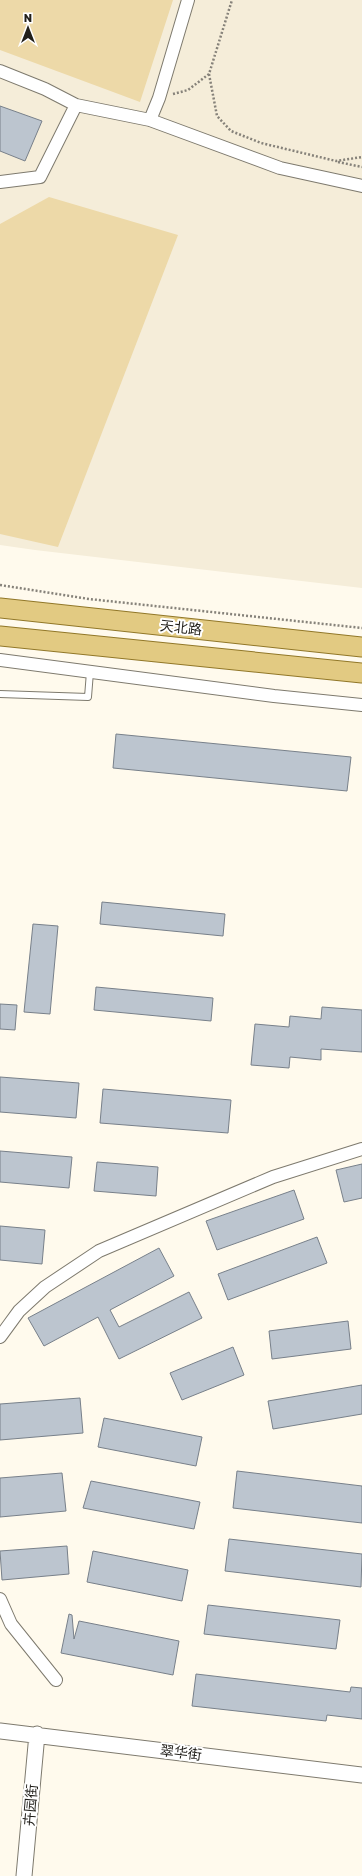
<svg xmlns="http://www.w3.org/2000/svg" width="362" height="1876" font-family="'Golos Text','Noto Sans SC',sans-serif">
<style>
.built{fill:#f5edd9}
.green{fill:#edd9a8}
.building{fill:#bcc5cf;stroke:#78808a}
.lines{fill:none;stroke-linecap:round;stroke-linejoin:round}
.service-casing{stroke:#7e7a6e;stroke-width:8}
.minor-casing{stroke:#7e7a6e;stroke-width:14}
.tertiary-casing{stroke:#7e7a6e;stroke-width:17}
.primary-casing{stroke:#917728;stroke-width:21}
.path{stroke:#86827a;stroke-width:2.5;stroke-dasharray:2 2;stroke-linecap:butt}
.service{stroke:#fff;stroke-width:6}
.minor{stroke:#fff;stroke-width:12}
.tertiary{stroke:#fff;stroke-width:15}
.primary{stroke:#e2ca82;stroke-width:19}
.labels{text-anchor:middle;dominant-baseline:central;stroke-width:4;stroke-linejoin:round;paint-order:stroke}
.street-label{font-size:14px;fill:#211f1a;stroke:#fff}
</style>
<rect width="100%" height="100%" fill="#fffaed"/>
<path class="built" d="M0,0H362V588L35,550L0,545Z"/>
<path class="green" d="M0,0H173L140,102L0,50Z
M49,197L178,235L58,547L0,534V224Z"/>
<path class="building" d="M0,106L42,121L25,161L0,151Z
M116,734L351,757L347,791L113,768Z
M102,902L225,914L223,936L100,924Z
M33,924L58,926L50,1014L24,1012Z
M96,987L213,998L211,1021L94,1010Z
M0,1004L17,1005L15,1030L0,1029Z
M322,1007L362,1010V1052L321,1049V1060L290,1057L289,1068L251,1065L255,1024L289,1027L290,1016L321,1019Z
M0,1077L79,1083L76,1118L0,1112Z
M103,1089L231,1100L228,1133L100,1123Z
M0,1151L72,1157L69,1188L0,1182Z
M97,1162L158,1167L156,1196L94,1191Z
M362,1164V1198L344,1202L336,1170Z
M294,1190L304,1219L217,1250L206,1221Z
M0,1226L45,1230L42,1264L0,1260Z
M317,1237L327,1263L228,1300L218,1274Z
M159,1248L174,1276L110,1310L119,1327L189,1292L202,1318L119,1359L98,1317L44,1346L28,1318Z
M348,1321L351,1349L272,1359L269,1331Z
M233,1347L244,1375L182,1400L170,1373Z
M362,1385V1414L273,1429L268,1401Z
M80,1398L83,1433L0,1440V1404Z
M104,1418L202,1437L196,1466L98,1447Z
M237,1471L362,1486V1523L233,1508Z
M62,1473L66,1511L0,1517V1478Z
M91,1481L200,1502L194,1529L83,1508Z
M229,1539L362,1554L361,1587L225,1571Z
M67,1546L69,1574L2,1580L0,1551Z
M93,1551L188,1570L182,1601L87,1582Z
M208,1605L340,1620L336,1649L204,1634Z
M69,1614L72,1615L74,1639L79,1621L179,1641L173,1675L61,1653Z
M196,1674L350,1692L351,1687L362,1688V1719L327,1715L326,1721L192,1706Z"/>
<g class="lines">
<g class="service-casing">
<path id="service" d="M0,694L88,697L90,672"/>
</g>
<g class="minor-casing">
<path id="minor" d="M0,71L45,89L76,105L150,120L280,168L362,186
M150,120L159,98L188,0
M0,182L40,177L76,105
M0,660L274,696L362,705
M0,1337L19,1311L45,1287L99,1251L273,1177L362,1149
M0,1599L11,1624L56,1680"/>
</g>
<g class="tertiary-casing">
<path id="tertiary" d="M0,1731L362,1775
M24,1876L37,1734"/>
</g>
<g class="primary-casing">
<path id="primary" d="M0,608L362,647
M0,636L362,673"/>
</g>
<path class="path" d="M209,74L217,116L231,131L261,143L336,161L362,157
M173,94L188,90L209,74L232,0
M338,162L362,167
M0,585L89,599L362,628"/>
<use href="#service" class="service"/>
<use href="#minor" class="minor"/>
<use href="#tertiary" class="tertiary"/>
<use href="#primary" class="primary"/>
</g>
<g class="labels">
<g class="street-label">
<text transform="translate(181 627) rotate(6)">天北路</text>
<text transform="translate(181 1752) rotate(7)">翠华街</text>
<text transform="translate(30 1805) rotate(-85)">卉园街</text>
</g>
</g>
<g transform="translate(28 28)" stroke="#ffffff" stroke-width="3" paint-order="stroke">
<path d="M0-3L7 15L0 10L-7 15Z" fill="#211f1a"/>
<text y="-6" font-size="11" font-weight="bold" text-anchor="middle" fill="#211f1a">N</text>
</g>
</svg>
